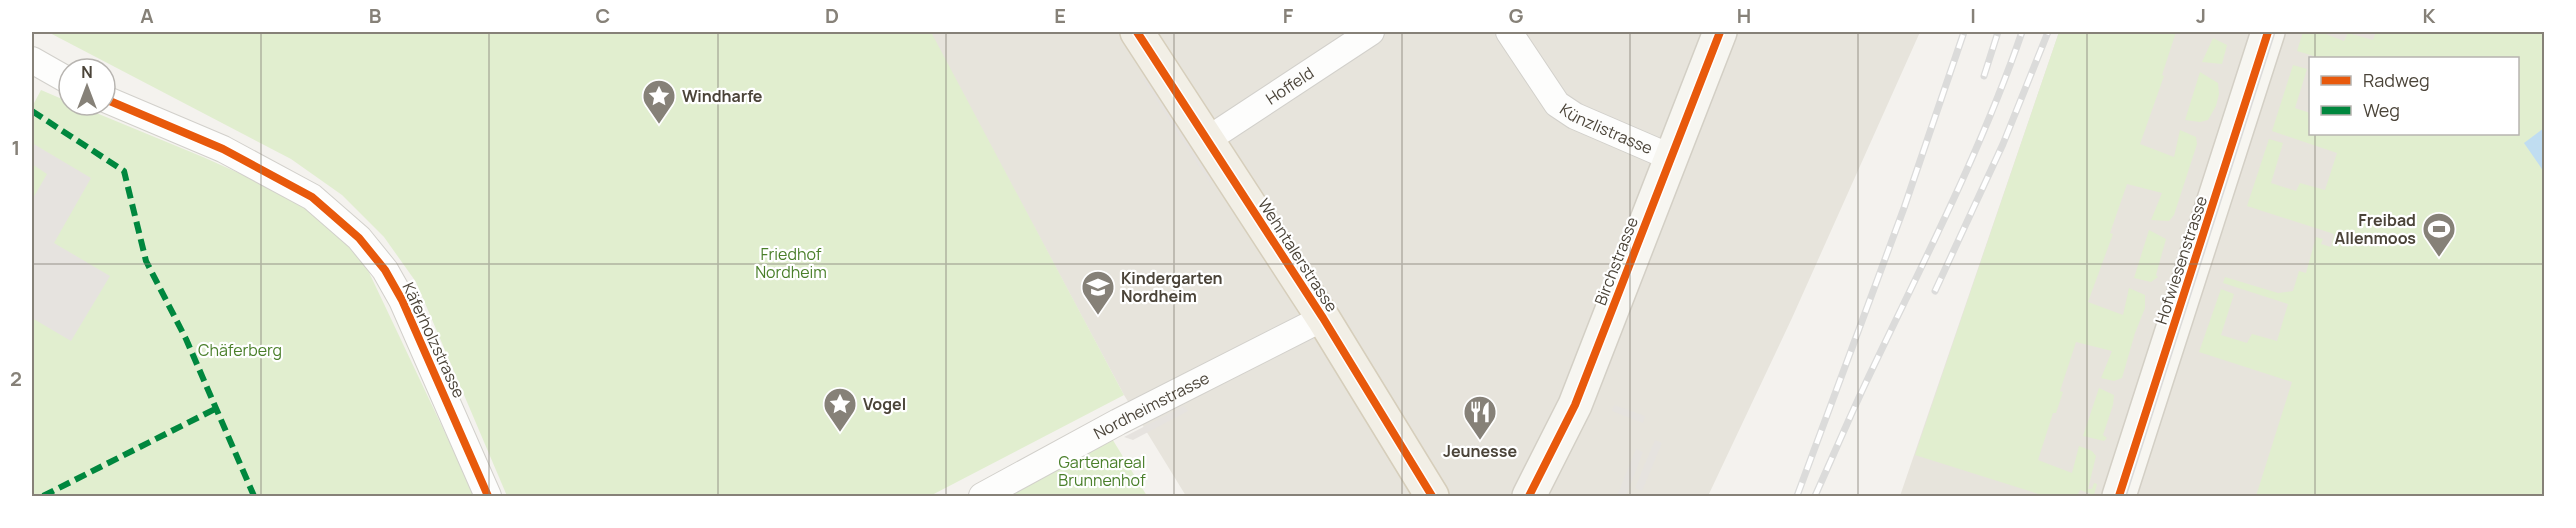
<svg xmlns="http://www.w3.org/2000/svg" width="2576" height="528" font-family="Manrope,sans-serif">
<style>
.residential{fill:#e7e4dc;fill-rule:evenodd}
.green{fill:#e1eecf}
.parking{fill:#e6e3df}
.water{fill:#c0ddf1}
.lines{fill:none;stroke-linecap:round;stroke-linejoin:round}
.street-casing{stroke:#d2d0cb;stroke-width:28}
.secondary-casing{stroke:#d3cfc5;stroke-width:36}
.primary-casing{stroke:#d6cebb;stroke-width:36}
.street{stroke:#fdfdfc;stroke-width:26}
.secondary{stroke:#f7f6f1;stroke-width:33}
.primary{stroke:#f2efe6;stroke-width:33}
.tram{stroke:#dbdbda;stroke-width:1.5}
.rail-casing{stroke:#dbdbda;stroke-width:7}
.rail{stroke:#fff;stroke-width:4.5;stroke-dasharray:14;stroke-linecap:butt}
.quiet{stroke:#00873e;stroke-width:6;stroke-dasharray:12 6;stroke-linecap:butt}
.cycleway-casing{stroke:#fff;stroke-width:11}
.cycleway{stroke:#e8590c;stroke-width:8}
.grid{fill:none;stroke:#868178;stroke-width:1.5;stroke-opacity:0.55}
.labels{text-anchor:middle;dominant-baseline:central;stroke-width:4.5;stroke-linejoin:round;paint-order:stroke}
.street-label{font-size:16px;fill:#4b4439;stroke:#fff}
.poi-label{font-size:16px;font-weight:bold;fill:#4b4439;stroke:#fff;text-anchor:start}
.park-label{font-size:16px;fill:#4a7f2a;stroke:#fff}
.neatline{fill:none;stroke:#868178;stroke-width:2}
.grid-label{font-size:20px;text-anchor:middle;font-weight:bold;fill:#868178}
</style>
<rect width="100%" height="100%" fill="#f4f2ee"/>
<path class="residential" d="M930,32H1920L1792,318L1708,496H1186L1124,395Z
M2059,32H2544V496H1900ZM2310,58H2518V134H2310Z"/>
<path class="green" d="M48,32H931L1124,395L930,496H507L416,282L384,237L342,195L291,159Z
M2059,32H2176L2162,75L2164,76L2140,144L2174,157L2180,130L2196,137L2197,144L2174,215L2169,221L2151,220L2162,193L2127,184L2110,233L2113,234L2088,302L2123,315L2129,288L2145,295V308L2135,333L2122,378L2114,381L2101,378L2112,351L2076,342L2060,391L2063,392L2056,413H2053L2038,460L2072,473L2079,446L2092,451L2096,456L2088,489H2092L2094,483L2097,484L2094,495L2080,490L2077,496H2045L1915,455Z
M2303,32H2320L2344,41L2348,33L2373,40L2376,32H2544V496H2256L2292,382L2199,352L2221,289L2234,294L2221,335L2247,343L2252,334L2277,341L2288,304L2223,283L2225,277L2278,293L2293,291L2299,271L2306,273L2316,237L2323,239L2321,244L2331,247L2334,234L2247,206L2269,139L2283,143L2271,183L2296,191L2300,183L2325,190L2337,153L2272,131L2293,65L2307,69L2295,108L2310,113V134H2518V58H2320L2297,51Z
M2213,38L2227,45L2222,64L2202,62Z
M2200,72L2218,83L2219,94L2216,106L2208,120L2200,122L2185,120Z
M41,90L69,102V105H77L203,157L268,186L323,219L366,266L475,496H32V107Z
M2149,230L2166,239L2156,275L2158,277L2151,282L2134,278Z
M2099,388L2114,395L2113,405L2103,435L2107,438L2104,441L2083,436Z
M1111,437L1147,496H1000Z"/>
<path class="parking" d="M1149,75L1217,178L1210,183L1143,79Z
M32,143L91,178L54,243L110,276L71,341L32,318V200L47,174L32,164Z
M1614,405L1645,416L1643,423L1612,411Z
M1184,406L1188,411L1133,440L1124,437Z
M1655,440L1662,443L1642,491L1635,488Z
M1636,449L1643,452L1626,496H1617Z"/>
<path class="water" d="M2544,128V172L2524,143Z"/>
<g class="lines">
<g class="street-casing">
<g id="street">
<path id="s1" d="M1509,32L1557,104L1575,116L1670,157"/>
<path d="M32,60L69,81"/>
<path d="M105,99L223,149L312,197L359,238L385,270L402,300L488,496"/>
<path id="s2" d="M1207,140L1371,32"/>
<path id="s3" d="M982,496L1118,422L1323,318"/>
</g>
</g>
<g class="secondary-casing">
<path id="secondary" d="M1529,496L1575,405L1720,32
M2119,496L2268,32"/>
</g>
<g class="primary-casing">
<path id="primary" d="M1137,32L1323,318L1432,496"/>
</g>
<use href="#street" class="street"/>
<use href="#secondary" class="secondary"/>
<use href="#primary" class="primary"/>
<path class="tram" d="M2116,496L2266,32
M2126,496L2275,32"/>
<g class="rail-casing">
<path id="rail" d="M1984,76L1998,32
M1935,291L2003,144L2048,32
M1797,496L1904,208L1964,32
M1815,496C1833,456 1850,416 1869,376C1923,262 1981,151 2022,32"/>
</g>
<use href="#rail" class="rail"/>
<path class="quiet" d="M32,111L124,171L146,261L186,339L254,496
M43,496L217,408"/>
<g class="cycleway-casing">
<path id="cycleway" d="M1137,32L1323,318L1432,496
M105,99L223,149L312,197L359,238L385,270L402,300L488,496
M1529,496L1575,405L1720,32
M2119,496L2268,32"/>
</g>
<use href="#cycleway" class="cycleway"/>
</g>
<path class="grid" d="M261,32V496M489,32V496M718,32V496M946,32V496M1174,32V496M1402,32V496M1630,32V496M1858,32V496M2087,32V496M2315,32V58M2315,134V496M32,264H2544"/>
<defs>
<g id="sight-pin" transform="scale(1.725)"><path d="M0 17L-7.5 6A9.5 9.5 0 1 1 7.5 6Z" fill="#868178" stroke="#fff"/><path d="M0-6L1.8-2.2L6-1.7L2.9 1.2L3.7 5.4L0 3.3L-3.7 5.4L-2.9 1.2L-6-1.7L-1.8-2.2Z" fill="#fff"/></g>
<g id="stadium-pin" transform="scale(1.725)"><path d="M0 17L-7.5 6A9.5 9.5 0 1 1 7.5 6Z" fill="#868178" stroke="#fff"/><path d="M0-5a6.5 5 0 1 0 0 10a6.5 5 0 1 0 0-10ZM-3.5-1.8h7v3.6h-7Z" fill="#fff"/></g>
<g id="school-pin" transform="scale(1.725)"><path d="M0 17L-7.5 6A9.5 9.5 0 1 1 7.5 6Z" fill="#868178" stroke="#fff"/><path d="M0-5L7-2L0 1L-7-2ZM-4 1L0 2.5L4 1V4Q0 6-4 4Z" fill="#fff"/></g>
<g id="restaurant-pin" transform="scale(1.725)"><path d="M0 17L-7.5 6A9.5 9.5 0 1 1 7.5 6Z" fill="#868178" stroke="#fff"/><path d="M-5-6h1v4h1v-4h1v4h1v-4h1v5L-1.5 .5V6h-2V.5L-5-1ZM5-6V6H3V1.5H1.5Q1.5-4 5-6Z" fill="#fff"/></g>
</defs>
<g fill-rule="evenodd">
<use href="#sight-pin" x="659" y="96"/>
<use href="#stadium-pin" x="2439" y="229"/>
<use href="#school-pin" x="1098" y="287"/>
<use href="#sight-pin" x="840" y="404"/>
<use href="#restaurant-pin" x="1480" y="412"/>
</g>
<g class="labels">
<g class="street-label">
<text stroke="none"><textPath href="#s2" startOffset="99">Hoffeld</textPath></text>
<text stroke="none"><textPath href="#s1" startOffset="142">Künzlistrasse</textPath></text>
<text transform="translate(1298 255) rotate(57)">Wehntalerstrasse</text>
<text transform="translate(2181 260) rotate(-72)">Hofwiesenstrasse</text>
<text transform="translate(1616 261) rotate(-69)">Birchstrasse</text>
<text transform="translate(434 340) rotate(65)">Käferholzstrasse</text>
<text stroke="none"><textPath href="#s3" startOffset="192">Nordheimstrasse</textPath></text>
</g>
<g class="poi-label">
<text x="682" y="96">Windharfe</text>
<text x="2416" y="220" text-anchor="end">Freibad<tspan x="2416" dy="18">Allenmoos</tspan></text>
<text x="1121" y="278">Kindergarten<tspan x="1121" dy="18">Nordheim</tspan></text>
<text x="863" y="404">Vogel</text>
<text x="1480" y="451" text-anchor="middle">Jeunesse</text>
</g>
<g class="park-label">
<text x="791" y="254">Friedhof<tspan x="791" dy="18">Nordheim</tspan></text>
<text x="240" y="350">Chäferberg</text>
<text x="1102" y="462">Gartenareal<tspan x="1102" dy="18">Brunnenhof</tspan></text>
</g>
</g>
<rect width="2576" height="528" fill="none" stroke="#ffffff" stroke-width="66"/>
<rect x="2309" y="57" width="210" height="78" fill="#ffffff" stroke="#b7b4b0" stroke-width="1.5"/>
<rect x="2321" y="76" width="30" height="9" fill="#e8590c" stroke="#b7b4b0" stroke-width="1.5"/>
<text x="2363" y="87" font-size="18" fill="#4b4439">Radweg</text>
<rect x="2321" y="106" width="30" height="9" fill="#00873e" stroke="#b7b4b0" stroke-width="1.5"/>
<text x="2363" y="117" font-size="18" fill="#4b4439">Weg</text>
<g transform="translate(87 87)"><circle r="28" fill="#ffffff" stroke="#b7b4b0" stroke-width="1.5"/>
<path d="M0-4.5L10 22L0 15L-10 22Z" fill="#868178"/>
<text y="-9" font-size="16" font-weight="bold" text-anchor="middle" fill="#4b4439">N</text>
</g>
<rect x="33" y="33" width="2510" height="462" class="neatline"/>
<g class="grid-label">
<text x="147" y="23">A</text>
<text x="375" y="23">B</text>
<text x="603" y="23">C</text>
<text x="832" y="23">D</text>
<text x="1060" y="23">E</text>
<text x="1288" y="23">F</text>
<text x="1516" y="23">G</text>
<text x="1744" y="23">H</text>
<text x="1973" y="23">I</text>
<text x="2201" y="23">J</text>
<text x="2429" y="23">K</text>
<text x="16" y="155">1</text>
<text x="16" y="386">2</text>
</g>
</svg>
